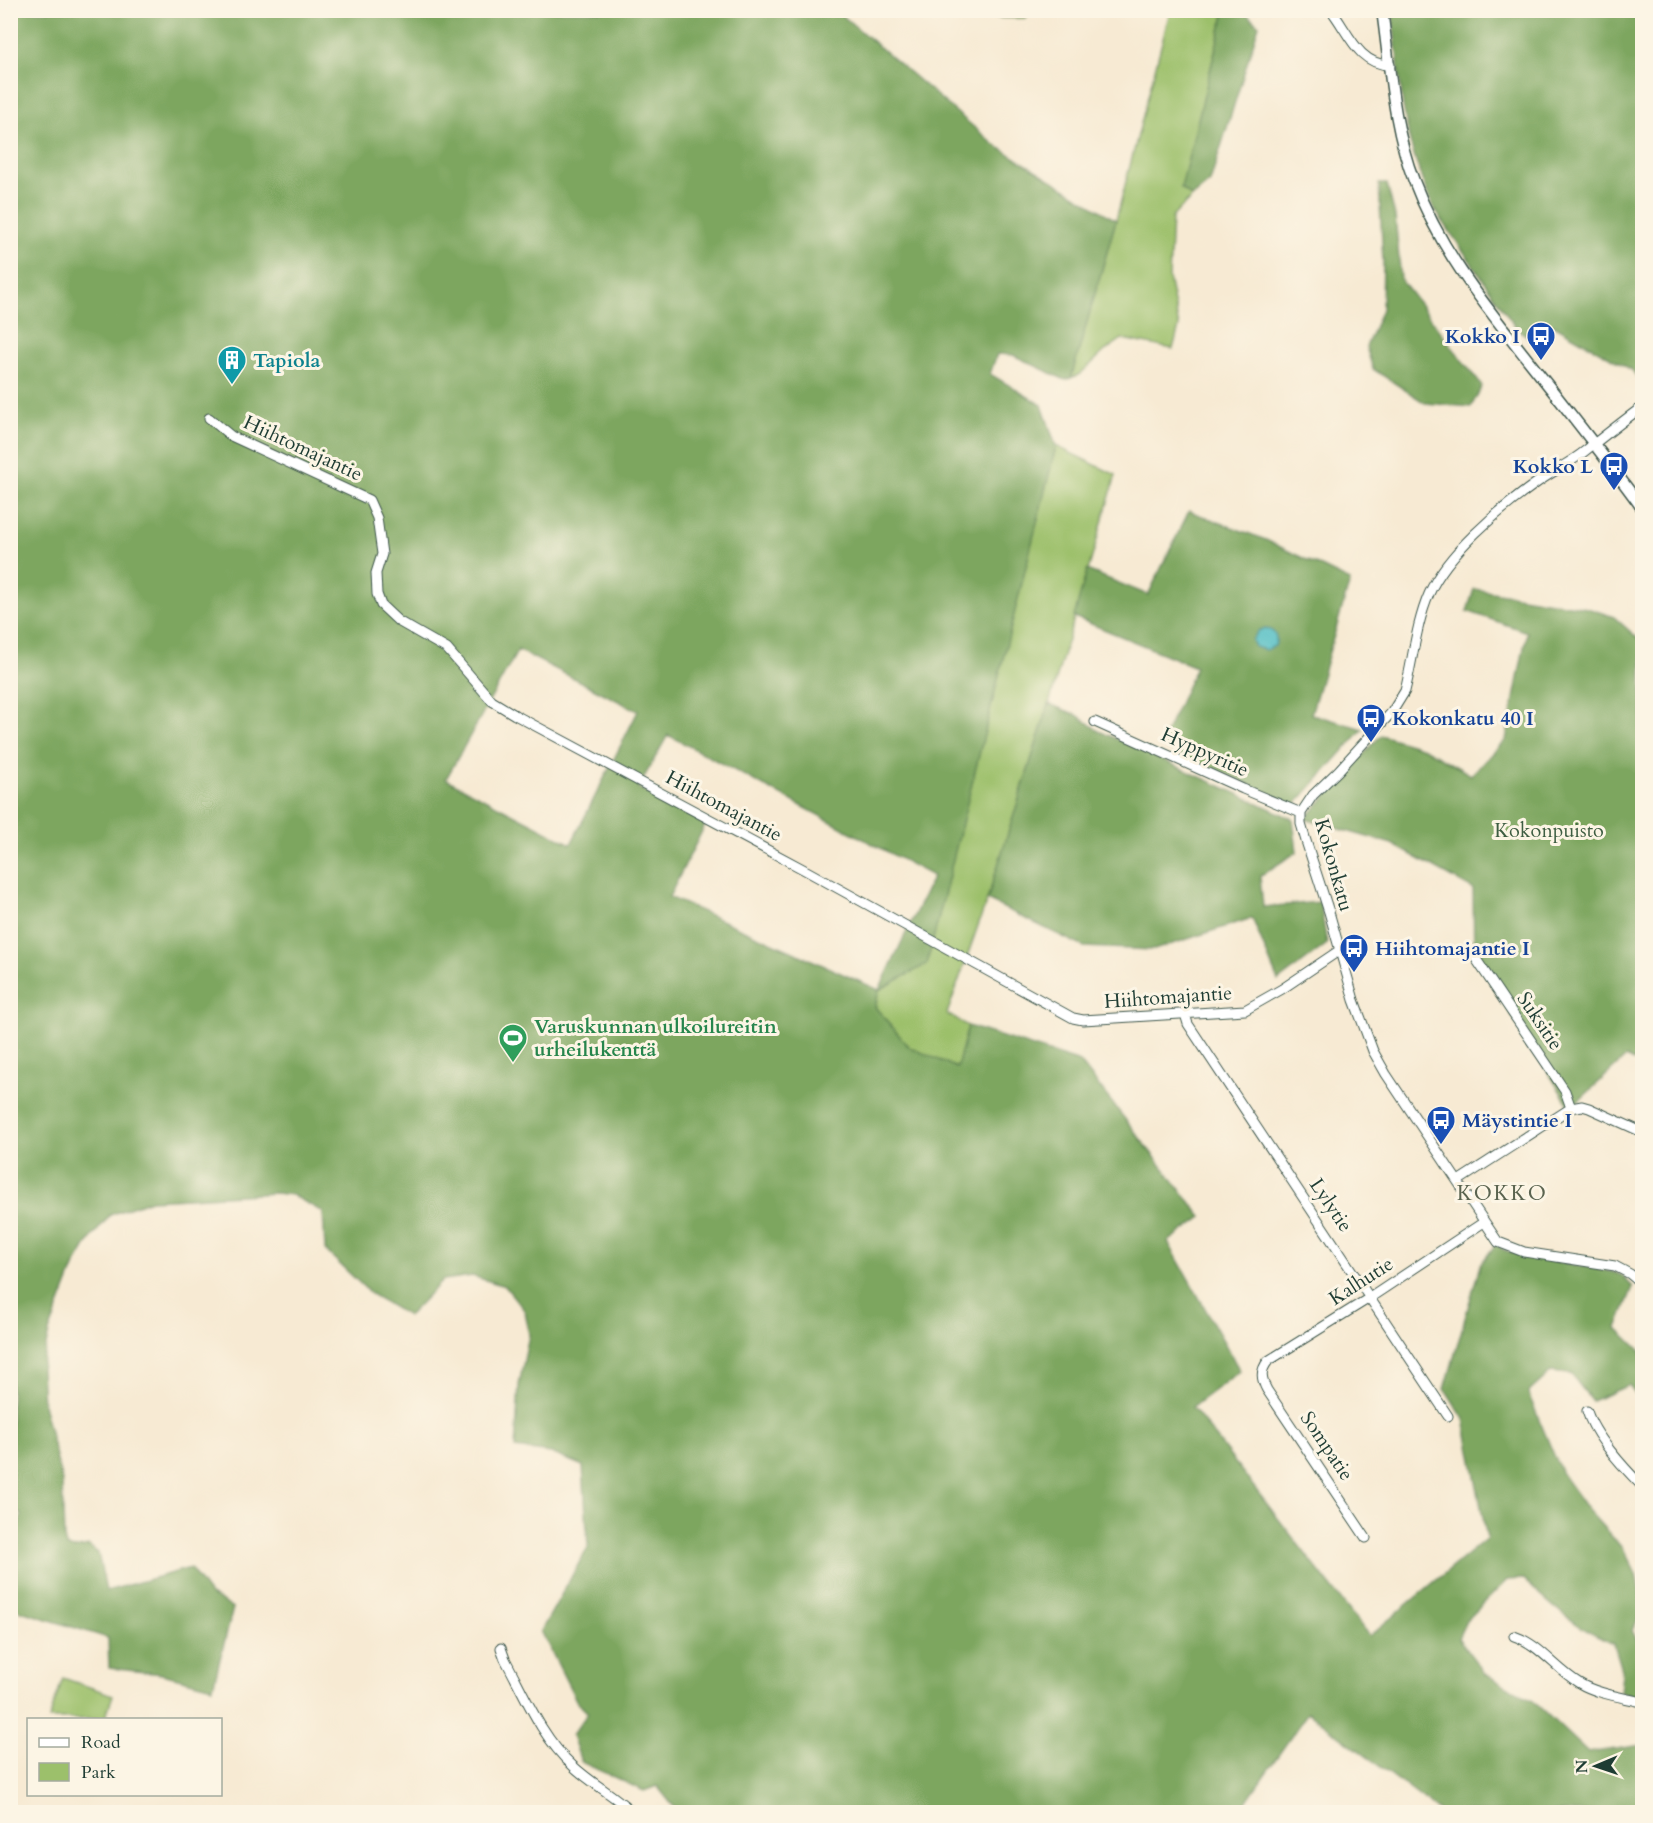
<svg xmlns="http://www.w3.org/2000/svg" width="1653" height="1823" font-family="Cardo,serif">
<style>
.green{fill:#9cc06b;stroke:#5e7e50;stroke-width:1.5}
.forest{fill:#7da65f;stroke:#4e724a;stroke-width:1.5;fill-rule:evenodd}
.water{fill:#50bec5;stroke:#387e7c;stroke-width:1.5}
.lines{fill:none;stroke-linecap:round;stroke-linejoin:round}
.minor-casing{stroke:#3f574c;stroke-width:11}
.tertiary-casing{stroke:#3f574c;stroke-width:13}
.minor{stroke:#fff;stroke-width:9}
.tertiary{stroke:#fff;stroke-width:10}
.labels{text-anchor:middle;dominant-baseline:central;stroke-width:6;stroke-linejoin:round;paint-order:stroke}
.transit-label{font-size:20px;font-weight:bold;fill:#164399;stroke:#fcf5e5;text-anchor:start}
.culture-label{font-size:20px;font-weight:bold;fill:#0d838f;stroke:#fcf5e5;text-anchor:start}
.street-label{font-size:20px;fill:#1f3d34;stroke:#fcf5e5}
.park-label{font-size:20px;fill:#3e5e42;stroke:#fcf5e5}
.leisure-label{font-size:20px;font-weight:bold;fill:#27864d;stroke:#fcf5e5;text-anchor:start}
.neighbourhood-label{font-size:21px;letter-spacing:1.5px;fill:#5b6450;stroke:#fcf5e5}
</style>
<rect width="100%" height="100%" fill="#fcf5e5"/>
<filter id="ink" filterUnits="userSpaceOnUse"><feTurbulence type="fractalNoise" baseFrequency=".0167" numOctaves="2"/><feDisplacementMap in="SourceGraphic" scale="12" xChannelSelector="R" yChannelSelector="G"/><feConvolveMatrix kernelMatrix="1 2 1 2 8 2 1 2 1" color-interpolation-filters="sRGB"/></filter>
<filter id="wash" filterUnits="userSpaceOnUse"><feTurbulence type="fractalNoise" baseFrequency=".008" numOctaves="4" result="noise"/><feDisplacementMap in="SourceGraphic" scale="24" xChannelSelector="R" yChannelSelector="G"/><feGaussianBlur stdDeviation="1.35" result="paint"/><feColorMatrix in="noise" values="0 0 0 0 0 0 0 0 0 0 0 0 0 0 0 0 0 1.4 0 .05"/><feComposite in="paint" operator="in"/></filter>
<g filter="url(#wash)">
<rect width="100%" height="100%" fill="#f7ead3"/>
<path class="green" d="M973,11L1031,10V11L1025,18C1008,19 989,19 973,11Z
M1170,11H1225L1181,188L1192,197L1172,217L1169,278L1179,327L1173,349L1122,339L1105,351L1080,374L1071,378L1116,220Z
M1056,446L1116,475L1049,704L987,900L947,1014L968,1026L957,1068L909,1047L875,1007L879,990L927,963Z
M63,1678L113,1695L105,1719H49Z"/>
<path class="forest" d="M11,11H837L995,145L1116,220L1071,378L1065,380L1013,355L997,354L990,374L1042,405L1056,446L927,964L879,990L875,1007L909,1047L957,1068L968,1026L1080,1062L1202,1217L1168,1242L1240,1371L1192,1407L1369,1636L1487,1538L1464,1419L1445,1389L1480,1265L1496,1244L1504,1250L1521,1255L1613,1272L1621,1275L1633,1287L1617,1328L1642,1352V1402L1629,1385L1592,1401L1571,1374L1551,1372L1528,1393L1562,1474L1587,1509L1624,1550L1636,1574L1641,1597L1639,1618L1632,1630L1642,1651V1698L1620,1692L1622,1673L1613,1644C1581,1631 1548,1604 1524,1579L1507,1580L1466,1621L1458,1638L1485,1674L1531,1699L1588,1753L1642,1745V1812H1440L1308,1712L1239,1812H678L657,1786L644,1791L581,1762L572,1735L588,1713L577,1702L541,1631L588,1547L583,1466L551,1453L515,1448L519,1385L529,1335L525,1311L505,1286L472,1276L443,1280L408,1316L371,1294L325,1250L323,1212L292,1195L276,1193L151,1200L110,1215L89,1241L75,1265L49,1332L41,1368L43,1404L62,1481L64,1538L66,1546L73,1549L89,1546L98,1553L106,1591L190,1568L210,1595L233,1608L213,1687L162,1674L109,1668L108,1638L11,1608V1549L22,1514L11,1511ZM518,650L638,711L571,844L446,779ZM668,735L933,876L879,990L669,897L706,823L638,788Z
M1225,11H1243L1259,25L1210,182L1192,197L1181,188Z
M1392,11H1642V333L1639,337V380L1632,370L1554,325L1534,341L1516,328L1433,207L1422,180L1410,142L1403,106Z
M1379,184H1387L1395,216L1401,280L1482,386L1471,407L1425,403L1373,369L1366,347L1382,309L1383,262Z
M1189,511L1266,540L1350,581L1311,714L1363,729L1295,805L1160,745L1196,667L1074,617L1087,570L1148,595Z
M1474,589L1587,608L1614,617L1642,642V1065L1626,1057L1571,1108L1474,956L1473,889L1392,844L1305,819L1381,735L1424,748L1471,775L1506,740L1527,632L1467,611Z
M1049,704L1077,715L1099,731L1293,819L1297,852L1260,876L1263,907L1320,902L1327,944L1278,981L1252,918L1154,950L1084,947L987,900Z"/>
<path class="water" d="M1265,628C1276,631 1278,637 1275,646L1266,650L1255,647L1252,640L1258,631Z"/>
</g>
<g filter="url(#ink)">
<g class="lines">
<g class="minor-casing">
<path id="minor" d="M959,10V11
M1331,10C1348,31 1358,65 1390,65
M1642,407C1623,421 1604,436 1585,451C1570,463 1551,472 1535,484C1499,510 1447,553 1429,594C1416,624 1413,659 1405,691L1392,712L1338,771L1313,795L1301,813V824L1306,841L1329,912L1354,1000L1373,1051L1386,1074L1498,1242L1524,1252L1615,1266L1630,1274L1642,1284
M209,418L231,436L369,500L377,518L382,554L376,573L377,594L381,605L398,621L447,649L492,701L515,715L803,869L1073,1018L1083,1020L1245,1010L1282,989L1340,950
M1095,722L1243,789L1301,813
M1474,956L1565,1091L1571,1108
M1185,1014L1188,1024L1448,1416
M1458,1181L1571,1108L1582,1106L1589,1108L1642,1132
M1587,1411C1594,1435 1624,1468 1642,1486
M1366,1538L1267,1390C1261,1379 1260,1371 1268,1361L1371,1297L1484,1222
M1514,1636C1539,1644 1556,1669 1579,1683C1597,1694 1622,1697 1642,1702
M501,1648L505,1659C525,1696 542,1738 573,1766C591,1783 614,1795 632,1812"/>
</g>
<g class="tertiary-casing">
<path id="tertiary" d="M1382,10C1390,67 1393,127 1414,181C1440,250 1483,303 1528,360C1567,409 1606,458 1642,508"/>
</g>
<use href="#minor" class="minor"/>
<use href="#tertiary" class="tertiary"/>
</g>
</g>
<defs>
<g id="bus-pin" transform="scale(1.5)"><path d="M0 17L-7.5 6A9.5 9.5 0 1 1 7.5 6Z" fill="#1a4fb4" stroke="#fcf5e5"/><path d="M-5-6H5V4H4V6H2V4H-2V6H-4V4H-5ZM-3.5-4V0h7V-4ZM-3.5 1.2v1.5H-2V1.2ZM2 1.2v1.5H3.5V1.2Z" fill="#fff"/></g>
<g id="building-pin" transform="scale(1.5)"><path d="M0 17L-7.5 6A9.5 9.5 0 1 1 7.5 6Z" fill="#0f9aa8" stroke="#fcf5e5"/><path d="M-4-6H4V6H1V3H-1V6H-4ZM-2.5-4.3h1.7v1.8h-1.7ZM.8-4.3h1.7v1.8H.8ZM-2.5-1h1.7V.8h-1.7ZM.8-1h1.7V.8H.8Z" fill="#fff"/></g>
<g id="stadium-pin" transform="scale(1.5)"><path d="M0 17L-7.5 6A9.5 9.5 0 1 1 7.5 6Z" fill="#2e9e5b" stroke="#fcf5e5"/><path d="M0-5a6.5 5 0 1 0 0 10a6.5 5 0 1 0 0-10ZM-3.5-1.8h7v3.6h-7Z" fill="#fff"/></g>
</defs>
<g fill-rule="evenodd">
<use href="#bus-pin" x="1541" y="336"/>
<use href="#building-pin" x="232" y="360"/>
<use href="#bus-pin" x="1614" y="466"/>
<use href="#bus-pin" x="1371" y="718"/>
<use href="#bus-pin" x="1354" y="948"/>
<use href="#stadium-pin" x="513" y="1038"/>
<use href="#bus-pin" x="1441" y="1120"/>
</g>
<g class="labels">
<g class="transit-label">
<text x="1520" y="336" text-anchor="end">Kokko I</text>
<text x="1593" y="466" text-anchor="end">Kokko L</text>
<text x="1392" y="718">Kokonkatu 40 I</text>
<text x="1375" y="948">Hiihtomajantie I</text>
<text x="1462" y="1120">Mäystintie I</text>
</g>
<g class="culture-label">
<text x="253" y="360">Tapiola</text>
</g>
<g class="street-label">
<text transform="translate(303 448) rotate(25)">Hiihtomajantie</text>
<text transform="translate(1205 752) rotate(24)">Hyppyritie</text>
<text transform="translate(724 806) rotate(28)">Hiihtomajantie</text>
<text transform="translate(1334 865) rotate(74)">Kokonkatu</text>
<text transform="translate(1168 997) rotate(-4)">Hiihtomajantie</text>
<text transform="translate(1540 1021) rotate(56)">Suksitie</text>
<text transform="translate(1331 1205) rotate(56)">Lylytie</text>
<text transform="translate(1361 1281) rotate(-33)">Kalhutie</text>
<text transform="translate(1327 1446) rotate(56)">Sompatie</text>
</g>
<g class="park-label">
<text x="1549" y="830">Kokonpuisto</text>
</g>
<g class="leisure-label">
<text x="534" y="1026">Varuskunnan ulkoilureitin<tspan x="534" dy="23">urheilukenttä</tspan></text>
</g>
<g class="neighbourhood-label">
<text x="1502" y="1193">KOKKO</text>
</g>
</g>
<rect width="1653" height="1823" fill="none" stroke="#fcf5e5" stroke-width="36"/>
<rect x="27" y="1718" width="195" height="78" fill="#fcf5e5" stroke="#a4ab9e" stroke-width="1.5"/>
<rect x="39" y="1738" width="30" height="9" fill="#ffffff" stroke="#a4ab9e" stroke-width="1.5"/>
<text x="81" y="1748" font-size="18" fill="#1f3d34">Road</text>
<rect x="39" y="1763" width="30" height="18" fill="#9cc06b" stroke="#a4ab9e" stroke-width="1.5"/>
<text x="81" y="1778" font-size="18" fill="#1f3d34">Park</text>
<g transform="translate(1596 1766) rotate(268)" stroke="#fcf5e5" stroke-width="4.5" paint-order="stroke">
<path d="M0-4.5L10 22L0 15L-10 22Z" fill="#1f3d34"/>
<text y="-9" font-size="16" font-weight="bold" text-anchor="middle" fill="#1f3d34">N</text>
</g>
</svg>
